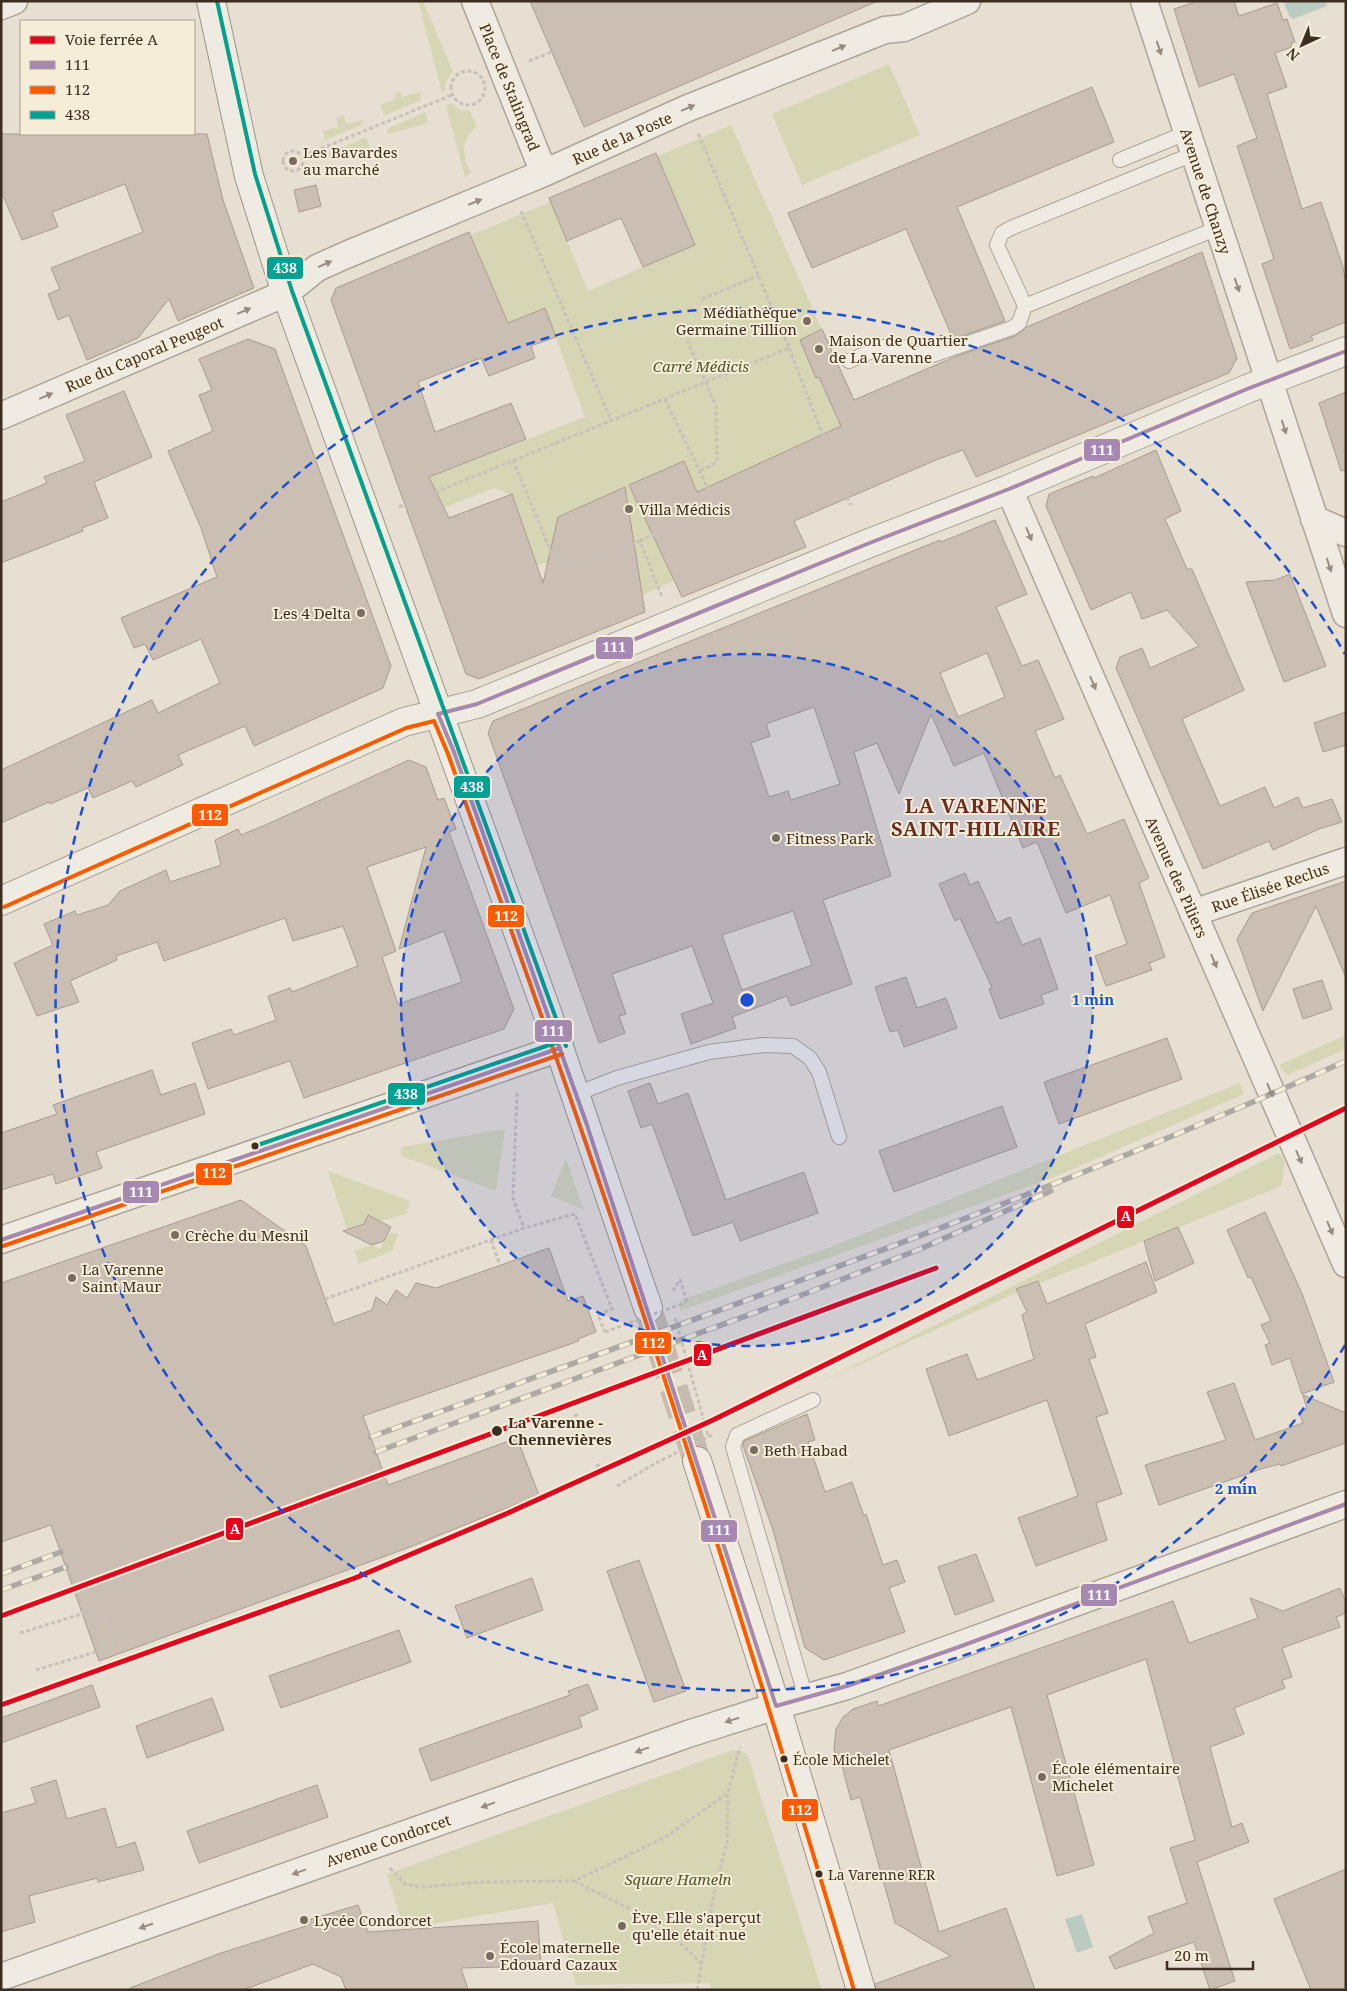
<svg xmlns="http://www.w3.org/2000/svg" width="1347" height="1991" font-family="'Noto Serif',serif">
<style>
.green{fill:#d6d5b4}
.water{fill:#bccbc2}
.building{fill:#cbbeb2;stroke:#a89b90;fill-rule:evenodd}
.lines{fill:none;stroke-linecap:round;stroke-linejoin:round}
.secondary-tunnel{stroke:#c5bbae;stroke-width:28;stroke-dasharray:28 14;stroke-linecap:butt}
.service-casing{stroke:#aca499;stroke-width:16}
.minor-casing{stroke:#aca499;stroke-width:29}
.tertiary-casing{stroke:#aca499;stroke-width:30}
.secondary-casing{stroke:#9c948a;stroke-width:30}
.path{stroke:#c8c1b9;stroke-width:3;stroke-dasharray:4 2.5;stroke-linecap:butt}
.service{stroke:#efebe3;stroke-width:14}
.minor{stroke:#efebe3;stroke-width:26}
.tertiary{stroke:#efebe3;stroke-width:28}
.secondary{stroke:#efebe3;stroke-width:28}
.rail-casing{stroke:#aea9a3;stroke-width:5.5}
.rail{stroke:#f6edd9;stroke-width:4;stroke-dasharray:11;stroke-linecap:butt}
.path-bridge{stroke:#c8c1b9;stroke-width:3;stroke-dasharray:4 2.5;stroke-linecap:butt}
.bus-1-casing{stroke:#f6edd9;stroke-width:8}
.bus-2-casing{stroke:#f6edd9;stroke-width:8}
.bus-3-casing{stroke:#f6edd9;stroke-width:8}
.bus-1{stroke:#a589b1;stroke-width:4}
.bus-2{stroke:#ff5a00;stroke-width:4}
.bus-3{stroke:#00a092;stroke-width:4}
.rail-1-casing{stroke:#f6edd9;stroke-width:9}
.rail-1{stroke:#e3051c;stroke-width:5}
.oneway{fill:#968c82}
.ring{fill:none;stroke:#1d4ed8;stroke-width:2.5;stroke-dasharray:9 6}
.poi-dot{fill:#786b5f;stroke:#f6edd9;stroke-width:2}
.bus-dot{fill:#3c2d21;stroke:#f6edd9;stroke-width:2}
.labels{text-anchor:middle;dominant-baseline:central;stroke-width:4;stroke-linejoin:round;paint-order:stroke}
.bus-label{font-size:14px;fill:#3c2d21;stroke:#f6edd9;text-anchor:start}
.street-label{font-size:15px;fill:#3c2d21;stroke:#f6edd9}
.poi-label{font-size:15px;fill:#3c2d21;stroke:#f6edd9;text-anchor:start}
.park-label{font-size:15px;font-style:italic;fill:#4e5827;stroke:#f6edd9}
.stop-label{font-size:15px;font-weight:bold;fill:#3c2d21;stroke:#f6edd9;text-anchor:start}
.district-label{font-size:20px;font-weight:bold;letter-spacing:1px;fill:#692d20;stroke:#f6edd9}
.centre{fill:#1d4ed8;stroke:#f6edd9;stroke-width:2.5}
.ring-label{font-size:15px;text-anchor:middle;font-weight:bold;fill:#1d4ed8;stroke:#f6edd9;stroke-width:4;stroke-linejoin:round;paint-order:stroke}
.line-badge{stroke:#f6edd9;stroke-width:2}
.badge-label{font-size:14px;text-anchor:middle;font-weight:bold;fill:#fff}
</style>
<rect width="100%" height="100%" fill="#e7dfd1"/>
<path class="green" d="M418,1H423L453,71L445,84V90L442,92Z
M889,64L920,135L802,185L772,114Z
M400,91L402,97L420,92L421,100L384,116L380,105L395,99V94Z
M451,103L460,110L470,111L477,126C461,140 461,155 471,172L465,177L446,106Z
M425,112L428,123L388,134L387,129Z
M344,115L346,124L362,120L363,124L325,140L323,131L338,127L336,118Z
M731,125L861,418L726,479L675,580L638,597L546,563L537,565L512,495L494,488L411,521L399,489L585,417L545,308L508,323L471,235L551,202L588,291L695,245L658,156Z
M366,137L370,148L330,159L329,154Z
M1346,1035V1049L1287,1075L1279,1065Z
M1240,1083L1244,1094L1057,1176L680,1311L681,1300L828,1248Z
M505,1129L496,1191L402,1156L401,1147Z
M1279,1153L1285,1161L1281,1186L1016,1293L819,1383Z
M566,1159L584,1210L551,1196Z
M328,1171L410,1201L406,1214L347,1230Z
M392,1233L399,1234L392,1251L359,1264L354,1251L372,1245L380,1249L387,1235Z
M733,1750L747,1753L822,1990H711L710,1983L576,1985L553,1903L404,1929L387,1874Z"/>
<path class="water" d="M1292,1H1325L1327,6L1293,19L1290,17L1284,4Z
M1082,1914L1093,1947L1077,1953L1065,1919Z"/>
<path class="building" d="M530,1H878L584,127Z
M1198,1H1234L1239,16L1277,3L1283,20L1287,19L1295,42L1291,43L1292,47L1275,53L1287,87L1267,94L1302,209L1321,202L1343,267L1346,285V322L1311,336L1313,340L1290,349L1262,264L1274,259L1237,146L1257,138L1234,74L1199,87L1174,9Z
M1092,87L1114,142L957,207L1005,321L953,339L906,229L812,268L788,213Z
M1,134H207L223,200L254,288L178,321L169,299L138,338L87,360L69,315L58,320L48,294L60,289L51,268L143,232L125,184L52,212L58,227L22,240L1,191Z
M656,153L695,245L643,267L621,218L567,241L549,198Z
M316,185L321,206L299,212L294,190Z
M469,232L508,323L545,308L556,337L531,346L535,358L489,376L481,358L418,382L435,432L511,403L526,439L429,477L449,518L512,494L543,583L558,517L625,487L645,612L479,679L466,674L331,300L336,288Z
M1202,252L1237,358L1229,373L976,477L963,450L936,460L794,521L806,547L682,597L629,485L684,461L697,492L841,426L819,377L816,378L800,340L822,329L854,400L957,356L1015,336L1027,327Z
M248,339L275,349L391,666L383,688L254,746L245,726L178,755L183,765L136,787L132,781L93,798L88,788L50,804L49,802L1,823V770L152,700L158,713L220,683L201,639L153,660L145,644L134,648L121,618L217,577L201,528L168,451L213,431L199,395L212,390L199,359Z
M124,391L152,457L94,482L108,518L82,528L83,531L1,563V502L47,483L44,477L85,461L66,415Z
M1346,392V470L1341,471L1319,403Z
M1156,450L1181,511L1165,519L1187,569H1192L1244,690L1182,719L1220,806L1265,787L1274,808L1298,797L1303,808L1332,799L1342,822L1319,829L1273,850L1269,841L1203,869L1116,668L1120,657L1142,648L1150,668L1199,646L1167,610L1142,619L1131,592L1091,610L1046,506L1049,494L1093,476L1094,478Z
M995,520L1027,594L996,607L1022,666L1038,660L1064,719L1035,731L1055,778L1060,775L1087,834L1124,819L1149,878L1139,883L1165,957L1149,963L1152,970L1106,986L1095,956L1127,944L1110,895L1066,913L1037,842L1023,848L984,753L954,766L931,714L899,794L877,743L854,752L891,876L823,900L852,984L791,1006L787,996L732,1017L736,1028L691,1044L681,1014L713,1003L692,946L612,974L626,1014L619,1016L625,1033L599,1043L488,733L493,721L940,540L941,542ZM987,653L1005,697L958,717L940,673ZM814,707L840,784L791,800L788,791L769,797L751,743L770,736L766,724ZM793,911L812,965L742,990L722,935Z
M1290,574L1326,666L1284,682L1246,582L1275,580Z
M1346,712V745L1323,752L1314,723Z
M409,760L426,767L438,800L444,798L456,829L449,832L514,1009L504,1029L304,1098L290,1061L208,1089L192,1043L231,1029L234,1035L276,1020L268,996L290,988L292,992L358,966L343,926L293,941L285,918L164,961L157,942L116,956L117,960L70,981L79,1002L37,1016L14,963L53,945L44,924L75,911L77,915L108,905L120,891L166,870L170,882L221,865L215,840L238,829L241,835L263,826ZM426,847L399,949L444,931L462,982L398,1004L382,957L396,951L367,867Z
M965,873L970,885L978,881L997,923L1010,917L1022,945L1040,938L1058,989L1041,995L1044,1004L1000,1019L989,989L992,988L960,918L955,921L939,884Z
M1346,881V978L1316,906L1263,1011L1237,939L1252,913Z
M906,977L917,1008L946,998L957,1028L904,1047L898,1030L890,1032L875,987Z
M1322,980L1332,1009L1303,1019L1293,989Z
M1167,1038L1182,1079L1059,1124L1044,1082Z
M152,1070L161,1095L195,1083L205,1114L96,1152L102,1168L56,1184L53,1174L1,1190V1133L57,1114L53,1105Z
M650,1083L658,1104L688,1093L726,1200L804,1172L818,1213L740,1241L733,1222L693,1236L652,1124L641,1128L628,1091Z
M1002,1106L1017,1147L894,1192L879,1151Z
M241,1200L306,1246L334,1324L372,1310L376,1297L387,1305L396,1290L407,1298L416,1283L436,1288L549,1248L568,1301L583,1296L596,1332L578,1339L579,1341L363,1416L388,1485L517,1438L539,1495L410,1547L99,1661L51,1525L1,1542V1283Z
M1265,1212L1303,1296L1334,1382L1302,1394L1290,1358L1272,1365L1265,1345L1270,1343L1261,1325L1271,1321L1251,1277L1248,1278L1227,1230Z
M368,1215L391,1227L384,1241L372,1245L343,1231L364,1224Z
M1178,1227L1194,1263L1155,1281L1144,1241Z
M1146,1262L1157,1292L1085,1324L1096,1357L1089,1359L1108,1413L1096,1417L1122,1494L1096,1503L1107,1540L1036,1566L1018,1518L1078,1496L1047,1400L949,1436L926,1369L967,1354L977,1380L1034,1359L1022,1315L1027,1312L1016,1289L1038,1281L1047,1304Z
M1234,1383L1255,1440L1303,1423L1299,1412L1307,1409L1303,1395L1346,1413V1443L1281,1466L1280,1464L1264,1468L1159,1505L1145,1465L1226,1440L1207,1392Z
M807,1414L815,1440L808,1442L825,1492L852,1482L864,1516L866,1514L883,1565L897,1560L905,1582L889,1588L905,1632L824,1660L805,1648L773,1530L743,1446L744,1441Z
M976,1554L994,1601L955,1615L938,1567Z
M639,1560L686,1691L654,1702L607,1571Z
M532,1578L543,1610L467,1638L455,1606Z
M1340,1588L1346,1603V1613L1336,1617L1340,1627L1282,1648L1292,1677L1282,1680L1285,1688L1234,1708L1244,1734L1210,1747L1232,1827L1242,1823L1249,1842L1197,1862L1235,1981L1210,1990L1194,1942L1115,1969L1109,1957L1154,1933L1148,1917L1187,1903L1170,1848L1195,1840L1146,1659L1047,1695L1094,1865L1057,1876L1011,1707L889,1750L939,1932L1006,1908L1035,1990H876L875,1984L951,1956L895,1923L860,1797L851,1800L842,1766L839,1767L834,1749L836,1729L843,1717L853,1709L877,1701L878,1706L1173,1601L1189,1643L1258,1618L1250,1598L1283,1611Z
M399,1630L411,1662L281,1708L269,1676Z
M588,1684L598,1709L579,1717L582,1727L431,1781L419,1749L570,1695L568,1691Z
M92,1685L100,1707L1,1743V1718Z
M212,1698L224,1730L147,1758L136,1726Z
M56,1780L67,1819L105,1808L117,1848L135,1842L144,1870L98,1882L97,1878L29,1896L35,1922L1,1932V1813L36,1803L31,1788Z
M317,1785L328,1817L199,1863L187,1831Z
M1346,1869V1990H1311L1274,1899Z
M358,1905L368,1932L538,1921L541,1966L461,1968L468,1990H346L341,1977L313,1964L243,1990H130V1988L218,1954L306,1926L305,1921Z"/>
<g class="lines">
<path class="secondary-tunnel" d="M648,1308L697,1461"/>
<g class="service-casing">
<path id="service" d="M1193,154L1011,228L1002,233L997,245L1025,306L1218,228
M1120,160L1186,133
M849,361L881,347H902L916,354L933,355L1012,328L1019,323L1025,306
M576,1094L617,1078L709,1052L763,1045L793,1046L810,1058L819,1072L839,1137
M806,1698L733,1447L737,1435L813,1400"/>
</g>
<g class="minor-casing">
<path id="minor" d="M475,1L544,173
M1144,1L1346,614
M1,6L14,1
M1,416L286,293L317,268L346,255L544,173L688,108L885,30L904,28L967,1
M1009,489L1346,1264
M1314,519L1346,533
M1193,913L1346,861
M1,1240L560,1048
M1,1977L688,1734L776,1706L847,1686L1346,1504"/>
</g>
<g class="tertiary-casing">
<path id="tertiary" d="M1,901L404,722L477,704L867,544L1009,489L1247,389L1346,351"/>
</g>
<g class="secondary-casing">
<path id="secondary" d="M211,1L249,176L286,293L547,1012L648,1308
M697,1461L776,1706L861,1990"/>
</g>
<path class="path" d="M529,61L552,52
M451 88a17 17 0 1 1 34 0a17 17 0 1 1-34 0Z
M283 161a10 10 0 1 1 20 0a10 10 0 1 1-20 0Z
M303,156L452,95
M521,211L611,420
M702,299L758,276
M687,340L716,406L717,462L700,471
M789,348L823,436
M513,460L553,557L580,566L640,541L662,597
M847,497L851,505
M399,507L789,348L698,133
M640,541L715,503L665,399
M517,1093L513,1198L524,1228
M491,1240L500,1265
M680,1279L687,1302
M673,1291L680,1279
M325,1299L524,1228L575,1214L612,1309L598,1315L605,1332
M675,1318L708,1435
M574,1416L579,1414
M596,1466L601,1464
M617,1486L656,1463
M20,1633L91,1611L104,1650
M36,1670L115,1646L102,1610
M390,1868L405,1884L423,1887L482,1882L574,1881L666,1837L728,1793L740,1747
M574,1881L630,1909L674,1937L702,1964
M697,1990L714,1893L727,1842L728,1793"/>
<use href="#service" class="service"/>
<use href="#minor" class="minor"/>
<use href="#tertiary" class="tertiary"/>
<use href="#secondary" class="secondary"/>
<g class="rail-casing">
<path id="rail" d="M371,1437C698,1317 1028,1204 1346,1061
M376,1452L789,1300L920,1249L1051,1191
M1,1574L61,1552
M1,1590L66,1567"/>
</g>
<use href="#rail" class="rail"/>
<path class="path-bridge" d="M605,1332L687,1302
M656,1463L712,1435"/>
<g class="bus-1-casing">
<path id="bus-1" d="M1346,351L1247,389L1009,489L867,544L477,704L438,714L454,752L587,1125L776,1706L847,1686L956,1648L1346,1504
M1,1240L560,1048"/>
</g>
<g class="bus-2-casing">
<path id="bus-2" d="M4,907L406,728L434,721L448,754C506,916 565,1078 619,1241C702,1489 779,1739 854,1990
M3,1246L562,1054"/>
</g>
<g class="bus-3-casing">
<path id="bus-3" d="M217,1L255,174L292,291L566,1046
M255,1146L558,1042"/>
</g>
<use href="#bus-1" class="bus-1"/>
<use href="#bus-2" class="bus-2"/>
<use href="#bus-3" class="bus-3"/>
<g class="rail-1-casing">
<path id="rail-1" d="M1,1616L936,1268
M1,1705L355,1578L508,1513L713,1420L1346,1108"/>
</g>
<use href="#rail-1" class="rail-1"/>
</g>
<defs><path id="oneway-solid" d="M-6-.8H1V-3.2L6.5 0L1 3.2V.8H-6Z" transform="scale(1.25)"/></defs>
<g class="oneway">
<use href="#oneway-solid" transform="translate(839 48) rotate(-22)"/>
<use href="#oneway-solid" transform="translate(1159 48) rotate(72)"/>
<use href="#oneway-solid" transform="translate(688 108) rotate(-23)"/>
<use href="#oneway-solid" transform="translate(475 202) rotate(-22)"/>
<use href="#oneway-solid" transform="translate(325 264) rotate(-24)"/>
<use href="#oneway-solid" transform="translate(1237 285) rotate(71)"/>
<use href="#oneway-solid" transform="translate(244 311) rotate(-23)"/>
<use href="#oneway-solid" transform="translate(46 396) rotate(-23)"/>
<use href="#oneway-solid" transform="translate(1284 427) rotate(72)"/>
<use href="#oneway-solid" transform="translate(1029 534) rotate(67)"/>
<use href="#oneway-solid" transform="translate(1329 565) rotate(72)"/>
<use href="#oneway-solid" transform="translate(1093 683) rotate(67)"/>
<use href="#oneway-solid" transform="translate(1214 961) rotate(67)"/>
<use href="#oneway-solid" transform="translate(1270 1090) rotate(67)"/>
<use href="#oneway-solid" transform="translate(1299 1157) rotate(66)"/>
<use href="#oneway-solid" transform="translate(1330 1228) rotate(67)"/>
<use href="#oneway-solid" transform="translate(732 1720) rotate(163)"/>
<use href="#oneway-solid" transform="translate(642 1750) rotate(160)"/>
<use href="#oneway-solid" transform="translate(488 1805) rotate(160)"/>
<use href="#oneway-solid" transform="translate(299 1872) rotate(160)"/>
<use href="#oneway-solid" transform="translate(146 1926) rotate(161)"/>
</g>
<circle cx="747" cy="1000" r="346" fill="#1d4ed8" fill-opacity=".12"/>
<g class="ring">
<circle cx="747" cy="1000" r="346"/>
<path d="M1345 1345A691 691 0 1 1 1345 654"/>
</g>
<g class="poi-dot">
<circle cx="293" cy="161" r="5"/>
<circle cx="807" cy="321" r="5"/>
<circle cx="819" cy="349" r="5"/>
<circle cx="629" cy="509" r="5"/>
<circle cx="361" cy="613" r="5"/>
<circle cx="776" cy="838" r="5"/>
<circle cx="175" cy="1235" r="5"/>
<circle cx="72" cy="1278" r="5"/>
<circle cx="754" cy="1450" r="5"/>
<circle cx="1042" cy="1777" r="5"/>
<circle cx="304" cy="1920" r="5"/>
<circle cx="622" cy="1926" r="5"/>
<circle cx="490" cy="1956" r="5"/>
</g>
<g class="bus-dot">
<circle cx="255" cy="1146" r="4.5"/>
<circle cx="497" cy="1431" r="6"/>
<circle cx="784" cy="1759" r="4.5"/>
<circle cx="819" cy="1874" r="4.5"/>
</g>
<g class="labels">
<g class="bus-label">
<text x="793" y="1759">École Michelet</text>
<text x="828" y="1874">La Varenne RER</text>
</g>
<g class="street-label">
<text transform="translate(510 87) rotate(68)">Place de Stalingrad</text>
<text transform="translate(622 138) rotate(-24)">Rue de la Poste</text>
<text transform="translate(1206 191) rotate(72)">Avenue de Chanzy</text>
<text transform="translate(144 354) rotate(-23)">Rue du Caporal Peugeot</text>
<text transform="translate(1177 877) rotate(66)">Avenue des Piliers</text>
<text transform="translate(1270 887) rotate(-19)">Rue Élisée Reclus</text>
<text transform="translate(388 1840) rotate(-19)">Avenue Condorcet</text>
</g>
<g class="poi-label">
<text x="303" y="152">Les Bavardes<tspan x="303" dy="17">au marché</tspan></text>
<text x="797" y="312" text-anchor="end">Médiathèque<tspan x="797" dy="17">Germaine Tillion</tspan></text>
<text x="829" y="340">Maison de Quartier<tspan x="829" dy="17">de La Varenne</tspan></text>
<text x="639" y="509">Villa Médicis</text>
<text x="351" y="613" text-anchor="end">Les 4 Delta</text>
<text x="786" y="838">Fitness Park</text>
<text x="185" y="1235">Crèche du Mesnil</text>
<text x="82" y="1269">La Varenne<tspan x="82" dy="17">Saint Maur</tspan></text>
<text x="764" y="1450">Beth Habad</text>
<text x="1052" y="1768">École élémentaire<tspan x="1052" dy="17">Michelet</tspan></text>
<text x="632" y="1917">Ève, Elle s'aperçut<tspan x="632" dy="17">qu'elle était nue</tspan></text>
<text x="314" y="1920">Lycée Condorcet</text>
<text x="500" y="1947">École maternelle<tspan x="500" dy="17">Edouard Cazaux</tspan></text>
</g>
<g class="park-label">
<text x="701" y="366">Carré Médicis</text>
<text x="678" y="1879">Square Hameln</text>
</g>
<g class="stop-label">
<text x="508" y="1422">La Varenne -<tspan x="508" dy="17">Chennevières</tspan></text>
</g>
<g class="district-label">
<text x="976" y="805">LA VARENNE<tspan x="976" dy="23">SAINT-HILAIRE</tspan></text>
</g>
</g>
<circle cx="747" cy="1000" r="8" class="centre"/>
<g class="ring-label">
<text x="1093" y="1005">1 min</text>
<text x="1236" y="1494">2 min</text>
</g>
<g class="line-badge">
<rect x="266" y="256" width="38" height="24" rx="5" fill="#00a092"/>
<rect x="1083" y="438" width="38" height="24" rx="5" fill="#a589b1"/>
<rect x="595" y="636" width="39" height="24" rx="5" fill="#a589b1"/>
<rect x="453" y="775" width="38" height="24" rx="5" fill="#00a092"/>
<rect x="191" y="803" width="38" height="24" rx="5" fill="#ff5a00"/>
<rect x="487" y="904" width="38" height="24" rx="5" fill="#ff5a00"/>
<rect x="534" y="1019" width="39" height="24" rx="5" fill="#a589b1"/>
<rect x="387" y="1082" width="39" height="24" rx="5" fill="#00a092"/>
<rect x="195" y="1162" width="38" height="24" rx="5" fill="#ff5a00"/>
<rect x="122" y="1180" width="38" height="24" rx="5" fill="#a589b1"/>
<rect x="1116" y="1205" width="19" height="24" rx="5" fill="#e3051c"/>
<rect x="634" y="1331" width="38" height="24" rx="5" fill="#ff5a00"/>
<rect x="693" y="1343" width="19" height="24" rx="5" fill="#e3051c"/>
<rect x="225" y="1517" width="19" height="24" rx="5" fill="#e3051c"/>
<rect x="700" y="1519" width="38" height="24" rx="5" fill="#a589b1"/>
<rect x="1080" y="1583" width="38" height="24" rx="5" fill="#a589b1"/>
<rect x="781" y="1798" width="38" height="24" rx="5" fill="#ff5a00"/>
</g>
<g class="badge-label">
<text x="285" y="273">438</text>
<text x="1102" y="455">111</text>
<text x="614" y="652">111</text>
<text x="472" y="792">438</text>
<text x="210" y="820">112</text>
<text x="506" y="921">112</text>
<text x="553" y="1036">111</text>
<text x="406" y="1099">438</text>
<text x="214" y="1178">112</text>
<text x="141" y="1197">111</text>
<text x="1126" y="1221">A</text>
<text x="653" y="1348">112</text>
<text x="702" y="1360">A</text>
<text x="235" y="1534">A</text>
<text x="719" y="1535">111</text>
<text x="1099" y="1600">111</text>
<text x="800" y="1815">112</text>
</g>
<rect width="1347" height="1991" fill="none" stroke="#3c2d21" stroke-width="5"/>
<rect x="20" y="20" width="175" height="115" fill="#f6edd9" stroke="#aca08f"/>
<rect x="30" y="36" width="25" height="8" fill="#e3051c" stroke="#aca08f"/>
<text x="65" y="45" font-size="15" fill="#3c2d21">Voie ferrée A</text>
<rect x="30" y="61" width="25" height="8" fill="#a589b1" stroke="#aca08f"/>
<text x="65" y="70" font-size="15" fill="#3c2d21">111</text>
<rect x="30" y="86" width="25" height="8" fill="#ff5a00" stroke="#aca08f"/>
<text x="65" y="95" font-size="15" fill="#3c2d21">112</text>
<rect x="30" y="111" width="25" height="8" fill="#00a092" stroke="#aca08f"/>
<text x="65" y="120" font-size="15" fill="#3c2d21">438</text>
<g transform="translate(1302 45) rotate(224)" stroke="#f6edd9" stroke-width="4" paint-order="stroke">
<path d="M0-4L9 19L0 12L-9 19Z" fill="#3c2d21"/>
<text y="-8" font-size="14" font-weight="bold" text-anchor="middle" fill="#3c2d21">N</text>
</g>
<path d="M1167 1961v8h86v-8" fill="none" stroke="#3c2d21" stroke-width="2.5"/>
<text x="1174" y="1961" font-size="15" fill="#3c2d21" stroke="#f6edd9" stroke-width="4" paint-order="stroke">20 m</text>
</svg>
